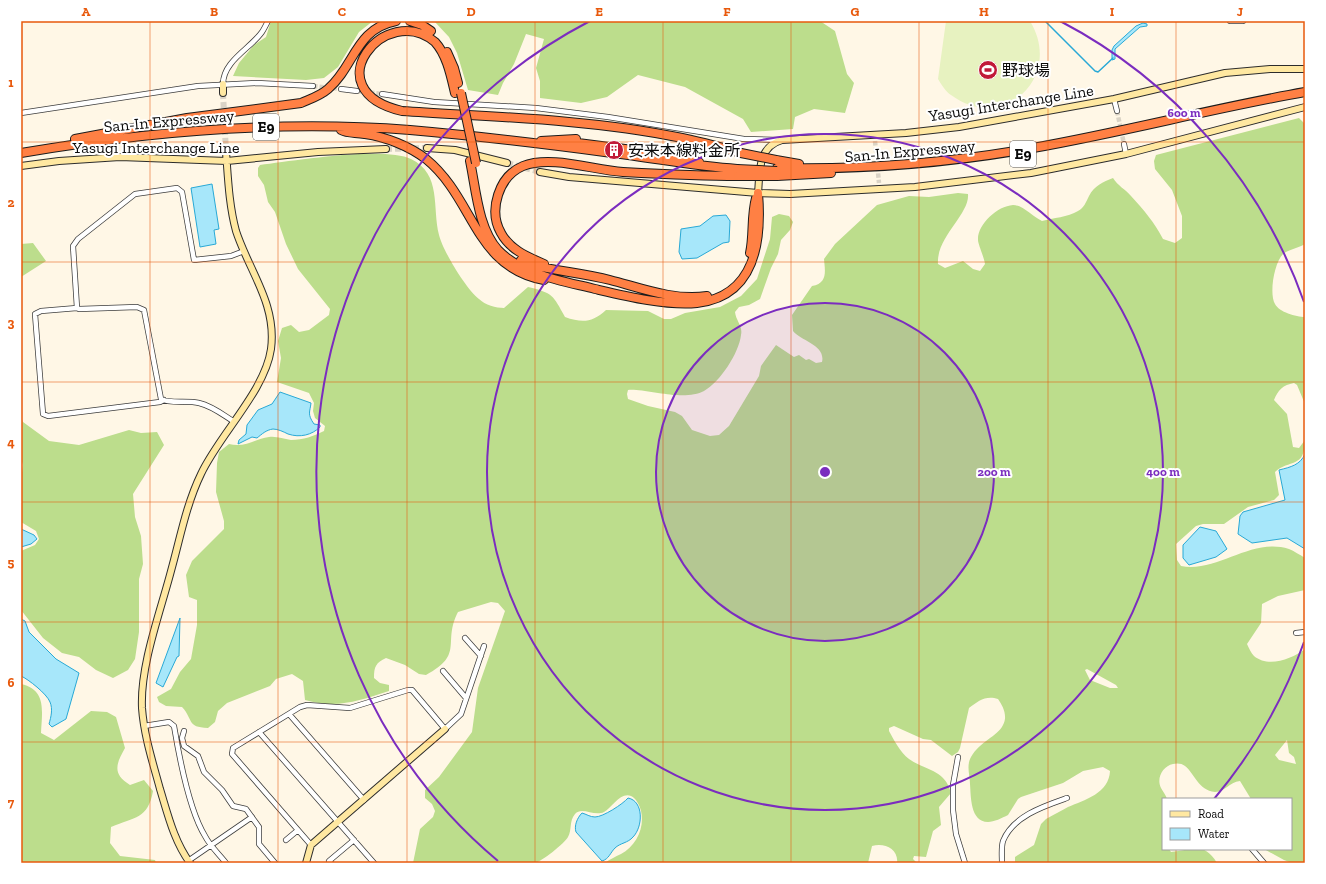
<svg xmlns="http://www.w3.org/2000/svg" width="1326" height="884" font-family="'Zilla Slab','Noto Sans JP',serif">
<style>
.forest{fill:#bcdd8c;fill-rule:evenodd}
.pitch{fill:#e7f2c0}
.water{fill:#a7e7fa;stroke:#29a9d6}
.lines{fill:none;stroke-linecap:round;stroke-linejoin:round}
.stream{stroke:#29a9d6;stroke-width:1.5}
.street-tunnel{stroke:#dad3c5;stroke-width:4.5;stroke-dasharray:4.5 2;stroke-linecap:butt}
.secondary-tunnel{stroke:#dad3c5;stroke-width:6;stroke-dasharray:6 3;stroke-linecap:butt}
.street-casing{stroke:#3d3d3d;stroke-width:6}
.secondary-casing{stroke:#2c2c2c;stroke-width:8}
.highway-casing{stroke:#1b1b1b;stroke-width:10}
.street{stroke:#fff;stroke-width:4.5}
.secondary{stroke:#ffe8a1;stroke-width:6}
.highway{stroke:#ff8044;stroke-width:8}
.highway-bridge-casing{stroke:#1b1b1b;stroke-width:10;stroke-linecap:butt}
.highway-bridge{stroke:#ff8044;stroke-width:8}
.grid{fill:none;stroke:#e8590c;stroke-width:1;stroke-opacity:0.55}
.ring{fill:none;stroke:#7b2cbf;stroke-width:2}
.labels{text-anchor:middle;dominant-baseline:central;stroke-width:4;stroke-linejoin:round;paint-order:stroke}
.shield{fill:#fff;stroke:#545454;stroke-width:1}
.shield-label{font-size:15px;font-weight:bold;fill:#0a0a0a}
.poi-label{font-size:16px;fill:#0a0a0a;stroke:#fff;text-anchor:start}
.street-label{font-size:16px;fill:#0a0a0a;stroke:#fff}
.centre{fill:#7b2cbf;stroke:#fff;stroke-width:2}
.ring-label{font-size:12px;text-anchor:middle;font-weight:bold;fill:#7b2cbf;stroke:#fff;stroke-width:4;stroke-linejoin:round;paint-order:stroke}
.neatline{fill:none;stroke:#e8590c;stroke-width:1.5}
.grid-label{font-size:13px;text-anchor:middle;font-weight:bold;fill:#e8590c}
</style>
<rect width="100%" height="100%" fill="#fff7e6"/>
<path class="forest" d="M271,21H373L359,32L338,67L324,78L306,80L233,76L239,63L254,45L266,37Z
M434,21H820L835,31L847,74L854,83L845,113L814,109L795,117L793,129L751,132L743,119L685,87L638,75L607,97L581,103L540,98V81L536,68L544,39L526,34L514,64L503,83L498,95L468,90L457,53L449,37Z
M1299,118L1305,124V244C1300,247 1286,251 1283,254C1274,263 1269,294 1275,304C1279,312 1296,317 1305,317V404L1297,385L1294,383C1283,385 1278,390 1274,400L1287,414L1293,447L1299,448L1305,440C1305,469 1289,459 1275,472L1279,495L1274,500L1248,507L1224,524H1203L1196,526L1176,544L1177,560L1181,566C1218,573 1251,537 1289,549C1294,551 1300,555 1305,558V590L1278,596L1262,604L1261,623L1247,644C1249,648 1251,653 1254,656C1268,668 1292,659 1305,649V863H1292L1284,860L1264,849H1291V799H1251L1240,781C1229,782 1225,792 1215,792C1198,790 1195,774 1185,766C1182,763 1176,763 1173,764C1163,766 1156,778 1161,788C1163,792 1166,795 1167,799H1163V849H1169L1171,852C1192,850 1204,841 1217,863H1015V857L1034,845L1041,824L1046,819C1053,815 1061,811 1068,807C1085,800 1109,793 1110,771L1103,767L1083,771L1063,783L1021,797L1018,799L1008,815C1002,818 994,822 988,822C970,822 971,796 970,784C970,775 966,766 971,757C980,741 997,737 1003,725C1008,716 1003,706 998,699C986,695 978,701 969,708L960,748L958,752L952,756L931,740L923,739L894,726L889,728V731C894,740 900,752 909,759C926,771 945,769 951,793L939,807L941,825L933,831L926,857L914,856L913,859L917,863H897C899,849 884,842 872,846L868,863H605C610,859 615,857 621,854C636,846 645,828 641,811C640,806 636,798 631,796C620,792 612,808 604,812C594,817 582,806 575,814C569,821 572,830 568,837C565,843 541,862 535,863C523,865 510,863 499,863C470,863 442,863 413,863L420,829L433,817L435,811L432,804L425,798V790L439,777L472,732L478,688L505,611L498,603L491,602L458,612C442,643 465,654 426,675L419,674L405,665L386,658C376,663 374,666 374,678L380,683L389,685V691C358,701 337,709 305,700L303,681L292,674L276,679L270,686L227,703L218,711L215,722L208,728C186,727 194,720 182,707L166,706L159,702L157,697L171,689L180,672L191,659L197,625V600L189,597L186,575L192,561L224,529V521L216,492L217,463L219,452L229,444C245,448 254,439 269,437C277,436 283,439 291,440C303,440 314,436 324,431L325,426L315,418L313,411L314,403L309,393L277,382L281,358L278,341L282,328L291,325L299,332L309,330L329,315L330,309L298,269L286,244L275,212L268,202L264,185L258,176V168L260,165C292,161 384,146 411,159C442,174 432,208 439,235C443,251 466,289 479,299C485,305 496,308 504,308L528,287C553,293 553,295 565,317C582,323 592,323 606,310L648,311L664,319H671L685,313L720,307L741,296L757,279L770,239L772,217L779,214L789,216L793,222L790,230L781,240L778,254L771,268L760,299L749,305L739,307L735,312C736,321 743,326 741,335C739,353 720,382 704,391C697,395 684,396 677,395C666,395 635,388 628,390L627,394L628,399L648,406L675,412L682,416L692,430L710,436L719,435L729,426L759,376L761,366L776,345L794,357L799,355L806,360L809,359L816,363L822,362C826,345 801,341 793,331L792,315L812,286C828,283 825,271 824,259L835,244L877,205L909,196L929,197L958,193L968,194C970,214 936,237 938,264L945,268L963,261L973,269L980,271L985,264C984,257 978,244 978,240C977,225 997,206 1013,205C1023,205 1033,217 1042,221C1053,218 1068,217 1078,211C1084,208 1086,202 1089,196C1094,186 1103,182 1113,178C1118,186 1125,189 1131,196C1144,210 1154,222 1163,239L1175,243L1182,238V216L1172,190L1155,169L1154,161L1156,155ZM1087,669L1116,685L1118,688H1110L1090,680L1085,670ZM1287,740L1289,753L1294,757L1296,764L1279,760L1275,755Z
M33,243L46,261L21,277V244Z
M21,417L23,422L49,441L79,445L129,430L141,433L157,432L164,445L133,494L135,517L141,536L143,564L139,579V632L135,659L128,670L113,678L96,670L79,657L62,653L43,638L21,610V551L35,545L39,539L36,531L21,522V480L23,465L21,458Z
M21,684C47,690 42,711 41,733L54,740L91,711L107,712L116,717L125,748C116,764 112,774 130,785L144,780L153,791C148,819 135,817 111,827L110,843L120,856L155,860L156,863H21Z"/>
<path class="pitch" d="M946,21H1030C1064,77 1003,134 951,95C946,92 941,84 938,79Z"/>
<path class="water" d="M1143,23L1147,24V26L1140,27L1115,49V59L1112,60V50L1114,46L1136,26Z
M212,184L219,229L214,230L216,244L200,247L191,188Z
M726,215L730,221L729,242L723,243L697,258L682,259L679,252L681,229L700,226L713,216Z
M280,392L311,403C310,412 307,414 314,424L320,425V427C312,435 300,438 288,434C284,432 278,429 273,429C266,430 262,434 257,438L252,437L238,444L239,440L246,434L247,425L258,410L272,404Z
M1305,454V549L1287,538L1252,543L1238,534L1240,516L1243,512L1285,500L1279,470C1291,467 1300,465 1305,454Z
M1200,527L1216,531L1227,549L1216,557L1189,565L1183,558V545Z
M21,529L34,535L37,539L31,544L21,547Z
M180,618L179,656L177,657L163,687L156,683Z
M21,619L25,621L29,632L56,659L79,673L66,719L52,727L49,724C51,717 53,709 50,702C47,694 28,679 21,676Z
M628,798C644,801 643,827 633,837C628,843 620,843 615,848C610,853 609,859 602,861L576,832C574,826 577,818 582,813C586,814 590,817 595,817C603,817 623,804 628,798Z"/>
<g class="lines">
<path class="stream" d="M1045,21L1095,71L1098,72L1113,58"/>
<path class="street-tunnel" d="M313,86L341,89
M357,91L382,94
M1117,111L1124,144
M875,141L879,183"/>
<path class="secondary-tunnel" d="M223,93L226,152
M386,149L427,148
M507,163L540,172"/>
<g class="street-casing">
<path id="street" d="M1230,21H1243
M223,84C223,61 251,48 262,32C264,29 266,25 268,21
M341,89L357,91
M382,94L434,102L536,108L608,117L744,139L781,140
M1114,99L1117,111
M21,113L198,86L257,83L313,86
M1124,144L1126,154
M77,308L41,311L35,314L43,414L48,416L160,402L164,400
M233,421C222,414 212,406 199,403C188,400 169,404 161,399L144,310L137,307L79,309L77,308L73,246L78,239L135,194L177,188L182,192L194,260L231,256L244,251
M1296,633L1305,632
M465,638L481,656
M443,671L466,698
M289,714L364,800
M144,726L169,722L174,726C179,756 189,810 205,836C210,846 219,854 226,863
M184,731L182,738L184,746L198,756L204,772L222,790L233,806L246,809L259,827V844L275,863
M259,732L374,863
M958,757L953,785V810L956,834L965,863
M286,840L298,830
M311,845L232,754L233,748L300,707L307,705L350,708L408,690H412L445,729L461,714L484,646
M1252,849L1264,863
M188,861L252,817
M331,863L329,861L354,840
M1002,863C1002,856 1001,848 1003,841C1013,816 1044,806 1067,798"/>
</g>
<g class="secondary-casing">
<path id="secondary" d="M223,84V93
M427,148L455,150L507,163
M21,166L59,161L120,157L227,161L318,152L386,149
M540,172L569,177L758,193L790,194L915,187L1031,173L1126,154L1305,107
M758,193C760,173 757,147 782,140L906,133L959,127L1114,99L1225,73L1270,69H1305
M190,863C174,841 168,815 160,789C153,763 144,736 142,708C140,666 160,613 171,571C180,539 186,505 201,474C219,435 265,391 271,349C277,304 249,271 236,231C229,205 228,178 226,152
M306,863L311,845L445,729"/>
</g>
<g class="highway-casing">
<path id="highway" d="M410,21L422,25L431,31
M447,52L454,68L458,83
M455,93C451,76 447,55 435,42C386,0 312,90 402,111C492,117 588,119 677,137C698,141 720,147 741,153
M341,130C348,134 356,132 365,134C386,137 409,146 426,159C475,199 474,267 544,280
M75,139L187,118L301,103C310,99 320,96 328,89C355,66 355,29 396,21
M541,141L576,139
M570,142L672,155L699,162
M21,153C149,131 280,120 410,130C478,136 545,144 612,153C654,158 695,166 737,169
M776,160L799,164
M470,161C476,189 478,228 498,250C522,275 563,281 595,289C625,296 666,306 697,303C756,296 762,241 758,193
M777,168C863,170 948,163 1033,148C1124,132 1214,108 1305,92
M777,176L831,173
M750,253C754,235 751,216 756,198
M521,260L528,264C555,271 583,273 610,280C641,288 674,301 707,296
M544,264C528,257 510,250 501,233C488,210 499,176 523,166C551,155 593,170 623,172C661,174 699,176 738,176"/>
</g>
<use href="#street" class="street"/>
<use href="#secondary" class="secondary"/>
<use href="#highway" class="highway"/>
<g class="highway-bridge-casing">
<path id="highway-bridge" d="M461,93L476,163
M741,153L776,160
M737,169L777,171
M738,176H777"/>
</g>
<use href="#highway-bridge" class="highway-bridge"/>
</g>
<path class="grid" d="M150,21V863M278,21V863M407,21V863M535,21V863M663,21V863M791,21V863M919,21V863M1048,21V863M1176,21V799M21,142H1305M21,262H1305M21,382H1305M21,502H1305M21,622H1305M21,742H1305M1176,849V863"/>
<circle cx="825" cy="472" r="169" fill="#7b2cbf" fill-opacity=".12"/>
<g class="ring">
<circle cx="825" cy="472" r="169"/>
<circle cx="825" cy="472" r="338"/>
<path d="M1304 642A508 508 0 0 1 1214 799M498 861A508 508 0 0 1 590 21M1060 21A508 508 0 0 1 1304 302"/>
</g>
<defs>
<g id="stadium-disc" transform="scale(1)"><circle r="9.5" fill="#c11a39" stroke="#fff"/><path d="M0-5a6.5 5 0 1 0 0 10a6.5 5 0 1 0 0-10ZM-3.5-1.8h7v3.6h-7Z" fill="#fff"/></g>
<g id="building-disc" transform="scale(1)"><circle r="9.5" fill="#c11a39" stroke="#fff"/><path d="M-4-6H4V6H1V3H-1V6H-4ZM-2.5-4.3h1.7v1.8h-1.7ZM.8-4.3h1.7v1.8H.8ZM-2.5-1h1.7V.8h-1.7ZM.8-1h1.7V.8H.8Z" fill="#fff"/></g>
</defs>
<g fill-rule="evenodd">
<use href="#stadium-disc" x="988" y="70"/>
<use href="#building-disc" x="614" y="150"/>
</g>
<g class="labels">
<g class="shield">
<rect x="253" y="114" width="26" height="26" rx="3"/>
<rect x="1010" y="141" width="26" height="26" rx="3"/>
</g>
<g class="shield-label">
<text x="266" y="127">E9</text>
<text x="1023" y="154">E9</text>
</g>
<g class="poi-label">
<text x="1002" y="70">野球場</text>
<text x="628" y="150">安来本線料金所</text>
</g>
<g class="street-label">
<text transform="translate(1011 103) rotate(-9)">Yasugi Interchange Line</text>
<text transform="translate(169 121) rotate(-5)">San-In Expressway</text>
<text x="156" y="147">Yasugi Interchange Line</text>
<text transform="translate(910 151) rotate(-5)">San-In Expressway</text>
</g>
</g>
<circle cx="825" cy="472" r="6" class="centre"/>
<g class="ring-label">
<text x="1184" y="117">600 m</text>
<text x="994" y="476">200 m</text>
<text x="1163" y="476">400 m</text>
</g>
<rect width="1326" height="884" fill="none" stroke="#ffffff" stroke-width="44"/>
<rect x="1162" y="798" width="130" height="52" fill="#ffffff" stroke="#9d9d9d"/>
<rect x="1170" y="811" width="20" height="6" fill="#ffe8a1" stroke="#9d9d9d"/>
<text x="1198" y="818" font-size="12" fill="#0a0a0a">Road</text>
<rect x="1170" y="828" width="20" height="12" fill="#a7e7fa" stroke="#9d9d9d"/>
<text x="1198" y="838" font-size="12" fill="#0a0a0a">Water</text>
<rect x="22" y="22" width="1282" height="840" class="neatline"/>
<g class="grid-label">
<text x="86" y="16">A</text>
<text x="214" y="16">B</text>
<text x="342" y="16">C</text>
<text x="471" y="16">D</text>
<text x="599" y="16">E</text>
<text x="727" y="16">F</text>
<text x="855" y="16">G</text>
<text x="984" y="16">H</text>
<text x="1112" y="16">I</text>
<text x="1240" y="16">J</text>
<text x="11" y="87">1</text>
<text x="11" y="207">2</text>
<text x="11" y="327">3</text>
<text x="11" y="447">4</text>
<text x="11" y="567">5</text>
<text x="11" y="687">6</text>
<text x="11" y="807">7</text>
</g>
</svg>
